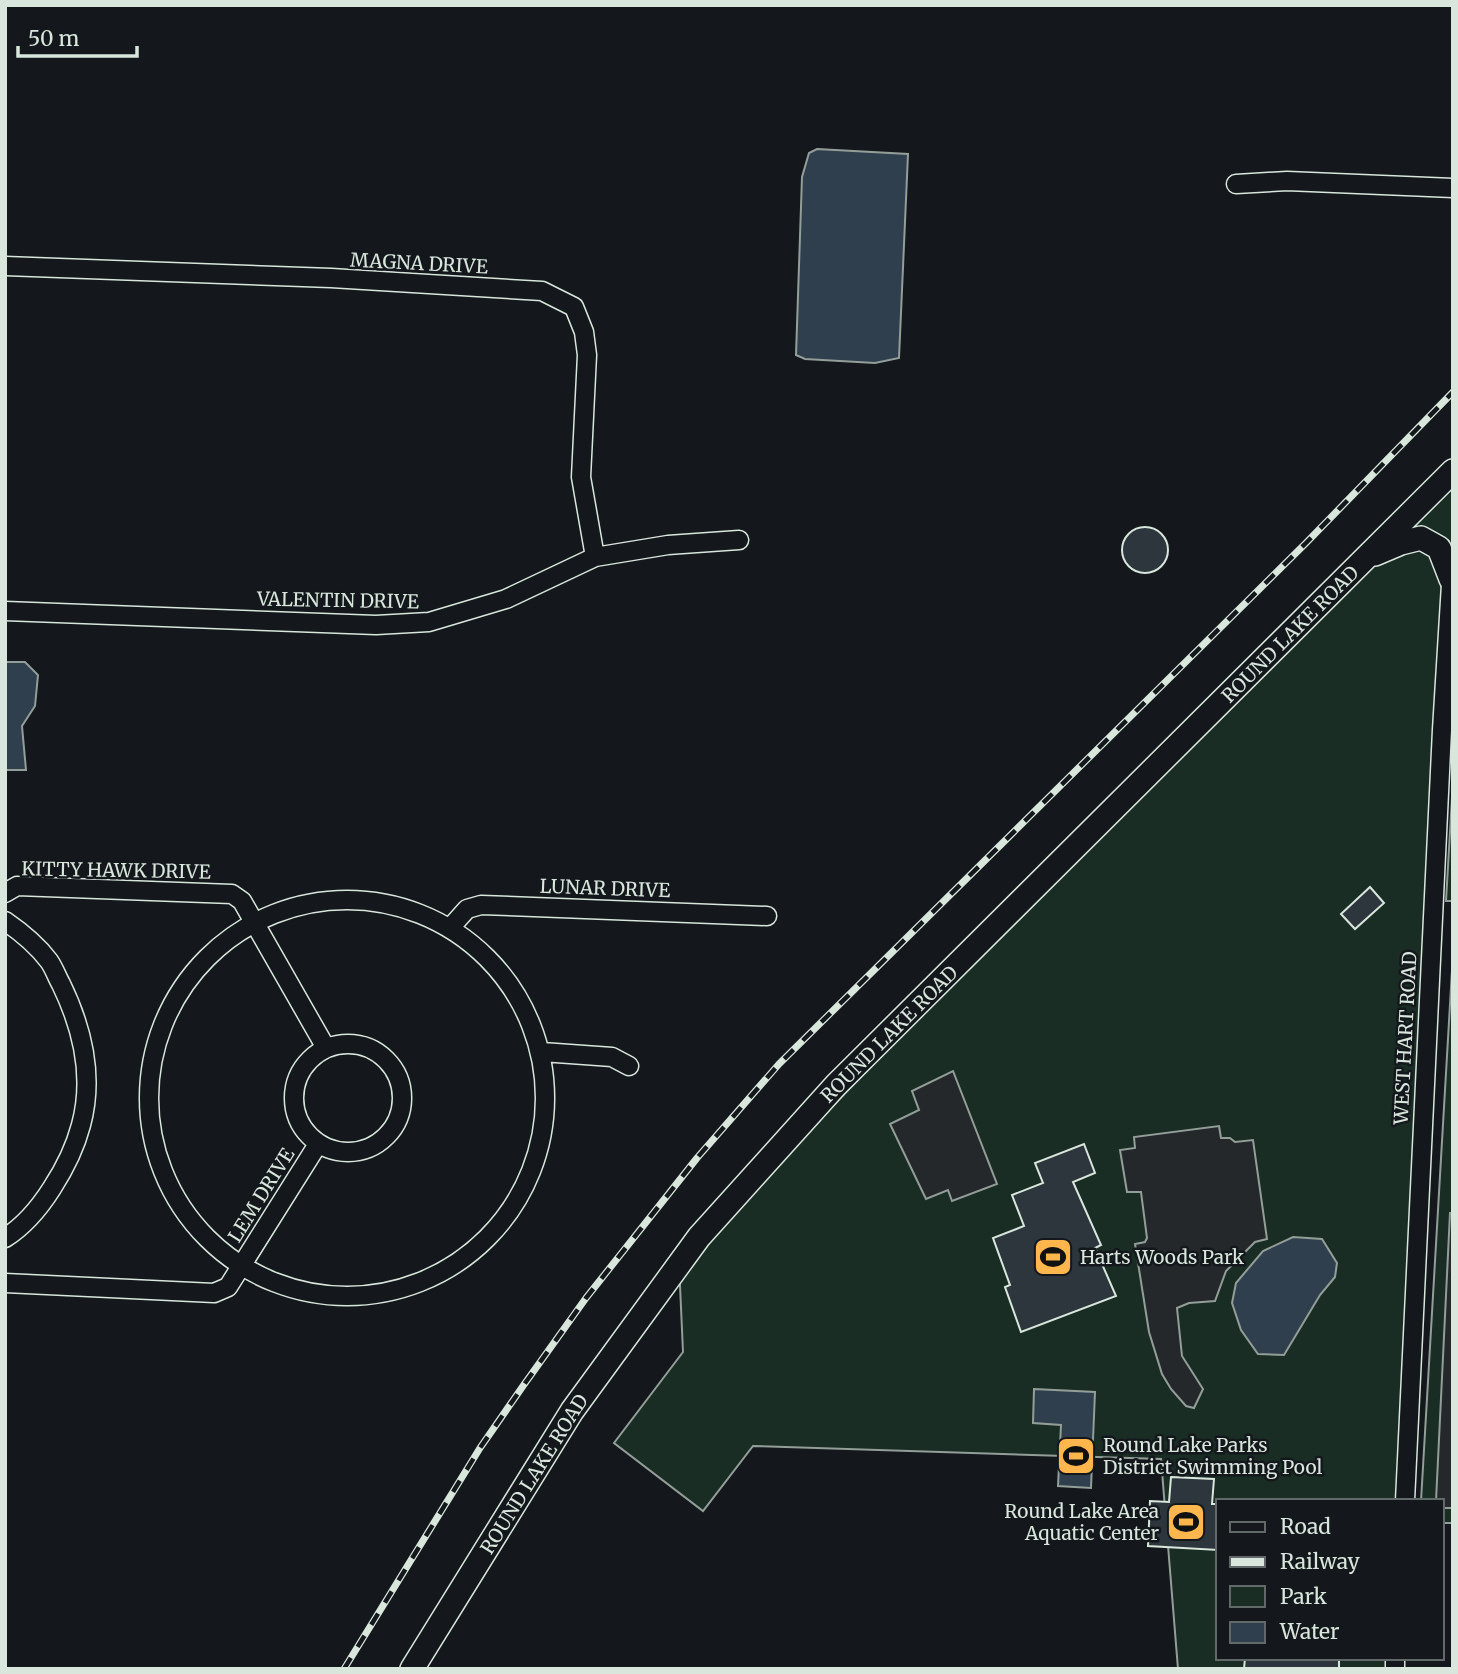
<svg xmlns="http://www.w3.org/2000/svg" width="1458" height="1674" font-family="Merriweather,serif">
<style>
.green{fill:#1a2d24;stroke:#939e99;stroke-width:2}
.parking{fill:#24282b;stroke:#939e99;stroke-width:2}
.water{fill:#2f3f4d;stroke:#939e99;stroke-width:2}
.building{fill:#2c363c;stroke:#d8e6dc;stroke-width:2}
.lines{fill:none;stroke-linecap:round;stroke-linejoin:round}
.minor-casing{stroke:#d8e6dc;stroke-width:21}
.major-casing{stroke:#d8e6dc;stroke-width:26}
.minor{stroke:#14181c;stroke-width:18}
.major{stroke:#14181c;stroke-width:23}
.rail-casing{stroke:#d8e6dc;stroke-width:7}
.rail{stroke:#14181c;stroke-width:4.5;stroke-dasharray:13;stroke-linecap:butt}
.labels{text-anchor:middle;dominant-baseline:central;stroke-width:5;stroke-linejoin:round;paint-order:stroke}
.street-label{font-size:19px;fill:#d8e6dc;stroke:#14181c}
.poi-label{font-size:19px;fill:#d8e6dc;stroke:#14181c;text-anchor:start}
</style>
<rect width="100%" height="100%" fill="#14181c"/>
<path class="green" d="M1453,472V577L1404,1501H1218V1658H1395V1669H1178L1161,1459L753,1446L703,1511L614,1443L683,1352L679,1263Z
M1453,780V901H1446Z
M1453,953V1523H1442V1501H1421Z"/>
<path class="parking" d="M953,1071L997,1184L952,1201L948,1190L926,1199L890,1124L919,1110L912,1091Z
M1219,1126L1221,1138H1230L1235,1142L1253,1140L1267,1239L1255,1242L1226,1271L1215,1301L1189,1303L1177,1308L1182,1356L1203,1389L1194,1408L1186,1406L1171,1389L1162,1374L1149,1332L1135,1244L1145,1242L1147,1238L1141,1192H1127L1120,1150L1135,1148L1134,1137Z
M1450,1213H1453V1508H1442V1501H1436Z"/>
<path class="water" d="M817,149L908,154L899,358L875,363L805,359L796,355L802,177L809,153Z
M5,662H25L38,675L35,706L22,726L26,770H5Z
M1293,1237L1322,1239L1337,1263L1335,1277L1320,1295L1284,1355L1258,1354L1241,1330L1232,1303L1236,1283L1263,1251Z
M1034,1389L1095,1392L1091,1488L1058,1486L1061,1425L1033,1423Z"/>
<path class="building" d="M1122 550a23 23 0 1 1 46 0a23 23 0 1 1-46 0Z
M1370,887L1384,903L1355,929L1341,914Z
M1084,1144L1095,1173L1073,1182L1101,1245L1095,1248L1116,1296L1021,1332L1005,1287L1010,1285L993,1238L1024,1226L1012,1195L1043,1183L1035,1163Z
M1171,1477L1214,1479L1212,1504H1218V1550L1148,1546L1150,1501L1169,1502Z
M1245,1658H1339V1668L1244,1669Z"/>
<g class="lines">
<g class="minor-casing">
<path id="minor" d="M1236,184L1287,181L1453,188
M5,266L331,278L542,291L574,307L584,332L587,355L581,477L595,557
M5,611L376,625L429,622L506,599L595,557L668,545L739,540
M5,893L17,886L232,894L242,901L326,1048
M149 1098a198 198 0 1 1 396 0a198 198 0 1 1-396 0Z
M5,921C21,932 37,945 49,961C54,968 57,977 61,984C82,1027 94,1077 81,1125C75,1148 65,1168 52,1188C40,1207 24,1226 5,1238
M450,928L467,909L481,905L767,916
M294 1098a54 54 0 1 1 108 0a54 54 0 1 1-108 0Z
M542,1052L612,1057L629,1066
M5,1283L214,1293L228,1287L318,1144
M1405,1501L1442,730L1452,568
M1395,1669V1658"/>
</g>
<g class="major-casing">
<path id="major" d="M1375,554L1401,543L1421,538L1439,548L1451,579
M412,1669L572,1411L699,1237L836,1085L1453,471"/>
</g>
<use href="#minor" class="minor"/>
<use href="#major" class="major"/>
<g class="rail-casing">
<path id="rail" d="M344,1669L480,1448L523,1386L586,1298L697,1158L779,1064L1306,543L1453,392"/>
</g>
<use href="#rail" class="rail"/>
</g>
<defs>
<g id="stadium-square" transform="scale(2.0125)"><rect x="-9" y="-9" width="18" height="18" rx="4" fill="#ffb74d" stroke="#14181c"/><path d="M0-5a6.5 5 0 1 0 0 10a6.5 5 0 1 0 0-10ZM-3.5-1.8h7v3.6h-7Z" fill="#111"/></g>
</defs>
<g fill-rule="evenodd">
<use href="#stadium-square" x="1053" y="1257"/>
<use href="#stadium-square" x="1076" y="1456"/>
<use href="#stadium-square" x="1186" y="1522"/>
</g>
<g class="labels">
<g class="street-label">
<text transform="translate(419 263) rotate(3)">MAGNA DRIVE</text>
<text transform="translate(338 600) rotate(1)">VALENTIN DRIVE</text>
<text transform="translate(1290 634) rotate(-45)">ROUND LAKE ROAD</text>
<text transform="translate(116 870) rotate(1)">KITTY HAWK DRIVE</text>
<text transform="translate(605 888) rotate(2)">LUNAR DRIVE</text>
<text transform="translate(889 1034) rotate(-45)">ROUND LAKE ROAD</text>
<text transform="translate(1405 1038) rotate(-87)">WEST HART ROAD</text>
<text transform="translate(261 1195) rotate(-58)">LEM DRIVE</text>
<text transform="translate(534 1474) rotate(-58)">ROUND LAKE ROAD</text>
</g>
<g class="poi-label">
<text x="1080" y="1257">Harts Woods Park</text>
<text x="1103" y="1445">Round Lake Parks<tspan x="1103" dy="22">District Swimming Pool</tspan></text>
<text x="1159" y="1511" text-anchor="end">Round Lake Area<tspan x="1159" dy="22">Aquatic Center</tspan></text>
</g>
</g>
<rect width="1458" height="1674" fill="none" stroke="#d8e6dc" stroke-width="14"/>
<rect x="1216" y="1499" width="228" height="161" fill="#14181c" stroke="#626a69" stroke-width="2"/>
<rect x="1230" y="1522" width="35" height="10" fill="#14181c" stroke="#626a69" stroke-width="2"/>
<text x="1280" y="1534" font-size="21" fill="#d8e6dc">Road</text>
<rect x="1230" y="1557" width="35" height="10" fill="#d8e6dc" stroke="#626a69" stroke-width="2"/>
<text x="1280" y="1569" font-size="21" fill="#d8e6dc">Railway</text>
<rect x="1230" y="1586" width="35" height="21" fill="#1a2d24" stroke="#626a69" stroke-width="2"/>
<text x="1280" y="1604" font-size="21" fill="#d8e6dc">Park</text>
<rect x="1230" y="1622" width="35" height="21" fill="#2f3f4d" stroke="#626a69" stroke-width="2"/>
<text x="1280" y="1639" font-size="21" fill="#d8e6dc">Water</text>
<path d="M18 46v10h119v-10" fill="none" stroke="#d8e6dc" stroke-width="3.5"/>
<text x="28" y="46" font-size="21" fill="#d8e6dc" stroke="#14181c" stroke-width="5" paint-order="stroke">50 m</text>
</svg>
